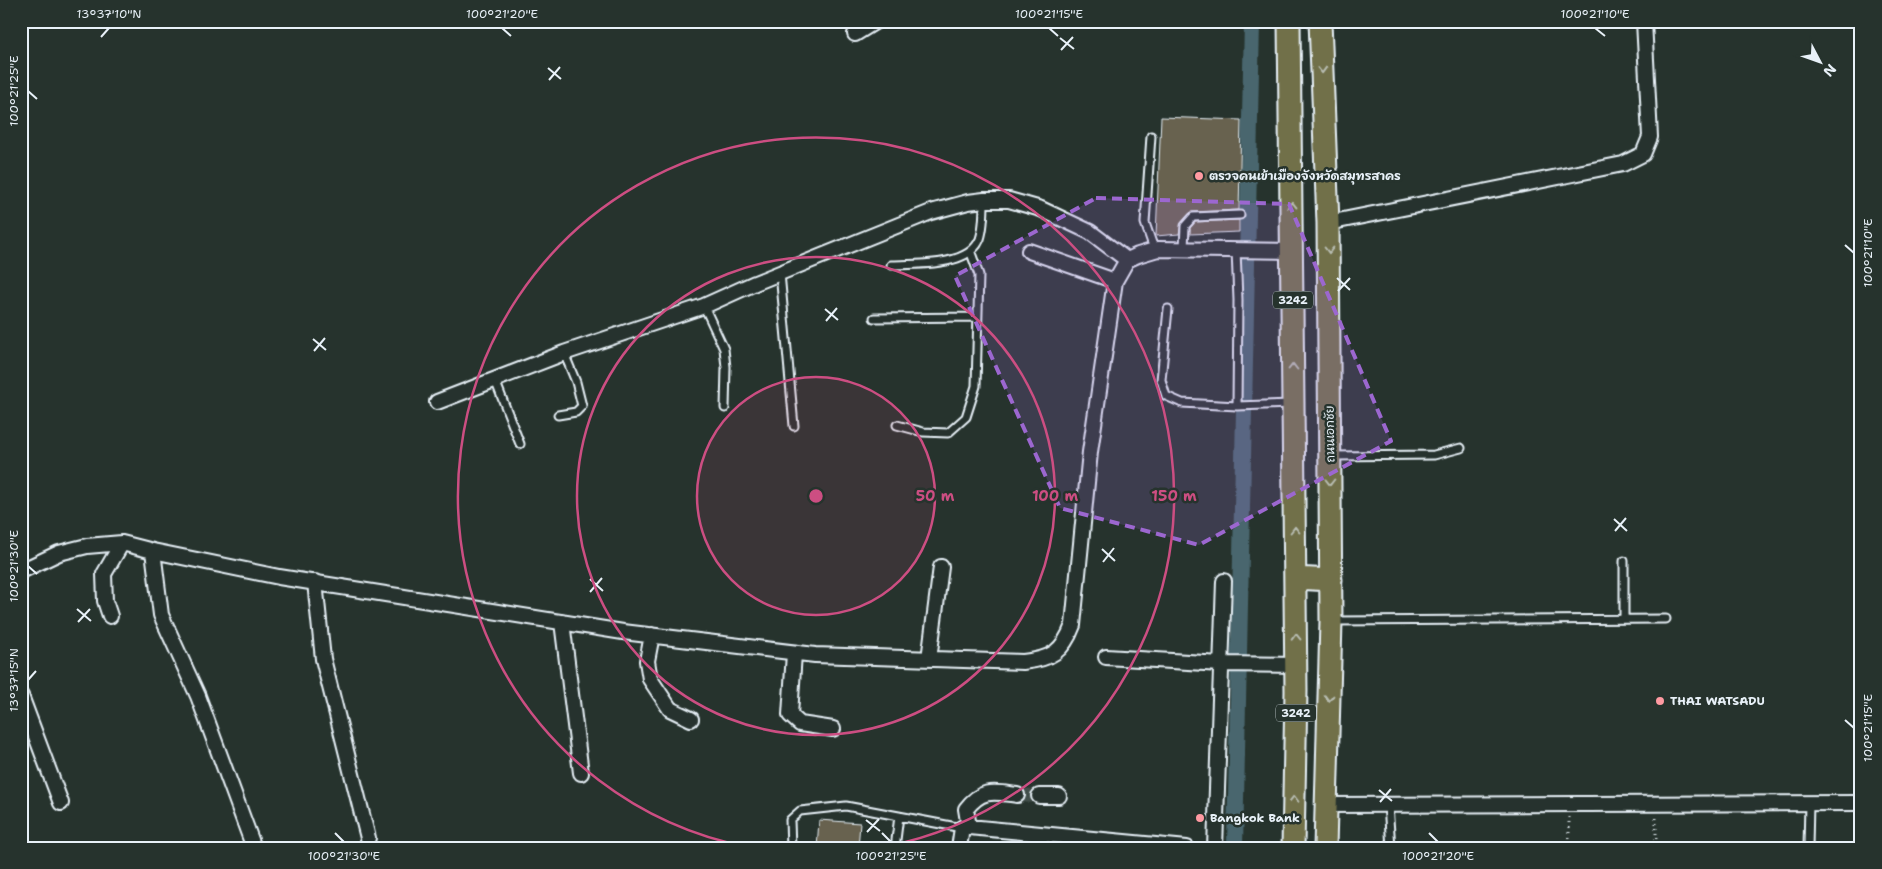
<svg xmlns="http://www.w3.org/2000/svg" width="1882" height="869" font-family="'Shantell Sans','Playpen Sans Thai',sans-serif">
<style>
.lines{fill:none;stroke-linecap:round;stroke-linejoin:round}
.canal{stroke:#48666e;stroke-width:16}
.building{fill:#676250;stroke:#e8f1f8}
.street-tunnel{stroke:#43504b;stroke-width:14;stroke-dasharray:14 7;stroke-linecap:butt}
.lane-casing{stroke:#e8f1f8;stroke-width:11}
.street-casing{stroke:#e8f1f8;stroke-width:18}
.primary-casing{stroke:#e8f1f8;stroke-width:25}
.path{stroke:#e8f1f8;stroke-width:3;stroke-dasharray:1 4;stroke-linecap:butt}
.lane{stroke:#26332d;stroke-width:7}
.street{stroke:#26332d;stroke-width:14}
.primary{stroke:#71704a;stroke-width:21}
.oneway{stroke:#b8bdb2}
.marked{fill:#9c67d0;fill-opacity:0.2;stroke:#9c67d0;stroke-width:4;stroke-dasharray:10 6;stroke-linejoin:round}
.ticks{fill:none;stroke:#e8f1f8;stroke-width:2}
.ring{fill:none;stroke:#cc4e82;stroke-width:2.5}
.poi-dot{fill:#ff9aa2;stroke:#26332d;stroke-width:2}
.labels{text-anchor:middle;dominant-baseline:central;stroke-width:5;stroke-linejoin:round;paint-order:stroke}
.shield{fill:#26332d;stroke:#aeb8bb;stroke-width:1}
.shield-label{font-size:11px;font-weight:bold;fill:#e8f1f8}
.poi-label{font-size:12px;font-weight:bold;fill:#e8f1f8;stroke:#26332d;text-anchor:start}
.street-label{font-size:12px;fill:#e8f1f8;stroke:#26332d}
.centre{fill:#cc4e82;stroke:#26332d;stroke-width:2.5}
.ring-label{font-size:15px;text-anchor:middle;font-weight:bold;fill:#cc4e82;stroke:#26332d;stroke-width:5;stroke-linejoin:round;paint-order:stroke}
.neatline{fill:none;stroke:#e8f1f8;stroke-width:2}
.ticks-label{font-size:12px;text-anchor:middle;fill:#e8f1f8}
</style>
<rect width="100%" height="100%" fill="#26332d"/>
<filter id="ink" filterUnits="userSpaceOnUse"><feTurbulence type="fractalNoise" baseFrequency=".02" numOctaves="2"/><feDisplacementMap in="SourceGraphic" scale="10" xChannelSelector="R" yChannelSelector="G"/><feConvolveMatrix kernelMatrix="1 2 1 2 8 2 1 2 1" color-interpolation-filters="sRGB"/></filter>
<g filter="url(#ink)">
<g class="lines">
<path class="canal" d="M1235,848L1252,21"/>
</g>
<path class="building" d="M1161,117L1241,120L1239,210L1191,212L1181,223L1179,234L1156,236Z
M1239,220V232L1190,234V228L1195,222Z
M819,820L860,823L858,848H817Z"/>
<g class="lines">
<path class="street-tunnel" d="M1017,795L1039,796"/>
<g class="lane-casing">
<path id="lane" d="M1151,136L1145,223L1153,246L1158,249
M1184,248L1185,226L1193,217L1240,215
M1236,250L1238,300L1237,406
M891,265C916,264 969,267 980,239C984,227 984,212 984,200
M780,273L794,426
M704,306L724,349L726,367L725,408
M1168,309L1161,380L1166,396L1182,403L1237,406L1291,404
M874,318L977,317
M495,380L520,444
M558,415L576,412L582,406L576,382L564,353
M897,425L923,432L948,433L966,417L976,386L979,275L971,253
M1332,456L1434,455L1461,448
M1624,619V561
M1334,621L1666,619
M1388,804L1391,848
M791,848L790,820L800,811L846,806L962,828
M895,848L899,816
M1808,848L1809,803"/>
</g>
<g class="street-casing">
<path id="street" d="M855,34L876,21
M1328,223L1623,164L1643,154L1650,137L1644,21
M1029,251L1115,281
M437,402L564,353L704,306L755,283L931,212L968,202L984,200H1009L1041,209L1090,232L1127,260
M153,551L161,615L198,696L254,848
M21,571L59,553L87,546L122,543L153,551L279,577L623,632L815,655L1023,662C1051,659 1063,652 1073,625L1090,452L1115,281L1127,260L1138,255L1158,249L1292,251
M315,582L323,659L368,838
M110,616L105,601L104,574L122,543
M562,622L581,773
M652,635L647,661L650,679L670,709L691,719
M794,653L790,715L800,724L833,729
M1106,657L1221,664L1296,665
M929,659L941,567
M21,696L61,803
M1039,796H1059
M1326,805L1861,803
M969,827L966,809C982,788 994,792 1017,795
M959,848L962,828L969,827L1187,848
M1215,848L1224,581"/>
</g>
<g class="primary-casing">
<path id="primary" d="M1289,21L1296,691L1293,848
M1320,21L1328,223L1331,621L1325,848
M1295,578L1331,580"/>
</g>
<path class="path" d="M1569,817V842
M1656,844V818"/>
<use href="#lane" class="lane"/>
<use href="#street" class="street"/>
<use href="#primary" class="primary"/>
</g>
<defs><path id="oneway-chevron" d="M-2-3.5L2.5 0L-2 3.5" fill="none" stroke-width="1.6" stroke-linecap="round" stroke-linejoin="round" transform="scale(1.25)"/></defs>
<g class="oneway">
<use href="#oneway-chevron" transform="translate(1322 70) rotate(88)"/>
<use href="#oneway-chevron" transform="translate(1292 205) rotate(-91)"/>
<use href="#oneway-chevron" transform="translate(1329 250) rotate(90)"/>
<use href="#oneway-chevron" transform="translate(1293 367) rotate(-90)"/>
<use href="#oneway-chevron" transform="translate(1330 482) rotate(90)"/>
<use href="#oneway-chevron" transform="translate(1295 530) rotate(-90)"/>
<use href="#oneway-chevron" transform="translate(1296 637) rotate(-91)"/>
<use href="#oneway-chevron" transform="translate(1329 698) rotate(92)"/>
<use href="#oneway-chevron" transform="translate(1294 799) rotate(-89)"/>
</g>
</g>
<path class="marked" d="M1096,198L1289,204L1391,441L1199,545L1060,508L955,276Z"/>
<path class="ticks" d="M502,28L511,36M1049,28L1058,36M1595,28L1605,36M101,37L109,28M1060,38L1074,49M1061,50L1073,37M548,68L561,79M549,80L560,67M28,91L37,99M1845,245L1854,253M1337,278L1350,290M1338,291L1350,278M825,309L838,320M826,321L837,308M313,339L326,350M314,351L325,338M1614,519L1627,531M1615,531L1626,518M1102,549L1115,561M1103,562L1114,548M28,566L37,574M590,579L603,591M590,592L602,578M77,609L91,621M78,622L90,609M28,680L36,671M1845,720L1854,728M1379,790L1392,801M1380,802L1391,789M866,820L880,831M867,832L879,819M335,833L344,842M882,833L891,842M1429,833L1438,842"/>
<circle cx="816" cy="496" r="119" fill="#cc4e82" fill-opacity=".12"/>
<g class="ring">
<circle cx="816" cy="496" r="119"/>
<circle cx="816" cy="496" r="239"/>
<path d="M748 847A358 358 0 1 1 884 847"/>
</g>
<g class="poi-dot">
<circle cx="1199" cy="176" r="5"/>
<circle cx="1660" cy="701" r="5"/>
<circle cx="1200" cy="818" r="5"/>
</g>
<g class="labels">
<g class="shield">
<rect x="1273" y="291.5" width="40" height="17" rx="4"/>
<rect x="1276" y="704.5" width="40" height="17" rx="4"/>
</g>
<g class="shield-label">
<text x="1293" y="300">3242</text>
<text x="1296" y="713">3242</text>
</g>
<g class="poi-label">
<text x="1209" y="176">ตรวจคนเข้าเมืองจังหวัดสมุทรสาคร</text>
<text x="1670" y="701">THAI WATSADU</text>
<text x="1210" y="818">Bangkok Bank</text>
</g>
<g class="street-label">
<text transform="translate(1330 434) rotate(-91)">ถนนเอกชัย</text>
</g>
</g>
<circle cx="816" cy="496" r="8" class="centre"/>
<g class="ring-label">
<text x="935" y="501">50 m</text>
<text x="1055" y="501">100 m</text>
<text x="1174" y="501">150 m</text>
</g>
<rect width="1882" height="869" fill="none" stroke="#26332d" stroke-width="55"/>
<g transform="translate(1820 62) rotate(131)" stroke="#26332d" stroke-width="4" paint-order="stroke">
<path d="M0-4L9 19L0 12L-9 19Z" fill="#e8f1f8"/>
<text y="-8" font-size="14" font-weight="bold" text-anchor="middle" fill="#e8f1f8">N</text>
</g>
<rect x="28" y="28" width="1826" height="814" class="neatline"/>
<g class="ticks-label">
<text x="109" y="18">13°37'10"N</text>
<text x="502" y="18">100°21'20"E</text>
<text x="1049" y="18">100°21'15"E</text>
<text x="1595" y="18">100°21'10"E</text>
<text transform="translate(14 91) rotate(-90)" y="4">100°21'25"E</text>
<text transform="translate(1868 253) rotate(-90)" y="4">100°21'10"E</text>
<text transform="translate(14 566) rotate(-90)" y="4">100°21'30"E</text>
<text transform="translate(14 680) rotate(-90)" y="4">13°37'15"N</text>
<text transform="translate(1868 728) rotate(-90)" y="4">100°21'15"E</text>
<text x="344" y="860">100°21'30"E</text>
<text x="891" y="860">100°21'25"E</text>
<text x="1438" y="860">100°21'20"E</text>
</g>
</svg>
